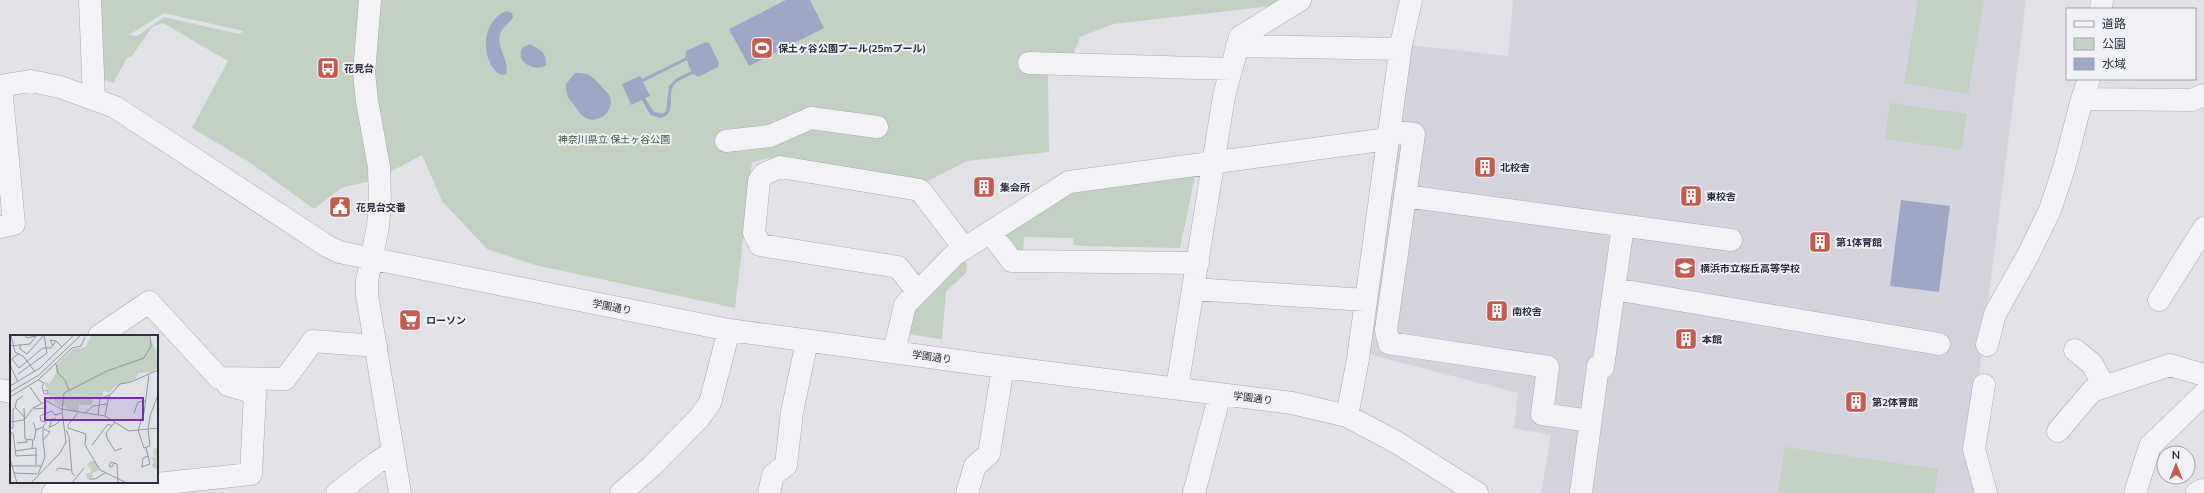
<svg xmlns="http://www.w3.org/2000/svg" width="2204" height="493" font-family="Mulish,'Noto Sans JP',sans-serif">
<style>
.built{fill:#d3d4dd}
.green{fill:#c2d1c2;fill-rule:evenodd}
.water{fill:#9ea7c6;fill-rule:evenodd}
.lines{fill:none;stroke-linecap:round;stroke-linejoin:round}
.minor-casing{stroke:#a9abb5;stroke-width:23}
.minor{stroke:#f3f3f7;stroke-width:22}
.labels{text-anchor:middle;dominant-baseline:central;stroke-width:4;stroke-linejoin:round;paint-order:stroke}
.poi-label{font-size:10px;font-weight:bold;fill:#2a2c3f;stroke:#f0f1f6;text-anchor:start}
.park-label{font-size:10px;fill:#39593b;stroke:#f0f1f6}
.street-label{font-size:10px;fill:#2a2c3f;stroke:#f0f1f6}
.inset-road{fill:none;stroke:#9799a4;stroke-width:1}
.view{fill:#7b2cbf;fill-opacity:0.15;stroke:#7b2cbf;stroke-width:2}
.inset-edge{fill:none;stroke:#2a2c3f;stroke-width:2}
</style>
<rect width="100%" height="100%" fill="#e0e2e8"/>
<path class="built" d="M1513,0H2026L1968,462L1977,493H1541L1551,435L1514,428L1518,393L1365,353L1409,45L1508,56Z"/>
<path class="green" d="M96,0H1281L1272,6L1113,24L1080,37L1070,63L1048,72L1049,152L967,161L928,181L769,158L752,162L735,308L535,265L487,249L442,201L422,155L375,180L341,188L314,209L249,162L192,128L228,61L163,23L152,27L132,56L127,58L113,83L101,79ZM164,13L243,31H244L239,34L164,17L137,36L129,35Z
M1918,0H1984L1968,94L1904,83Z
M1890,103L1967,114L1961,150L1885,139Z
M1195,176L1180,248L1082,246L1074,245L1073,238L1024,237L1023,252H1012L1000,236L1069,191Z
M964,260L967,264L966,273L946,291L942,339L906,334L909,315Z
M1785,447L1938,469L1935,493H1778Z"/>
<path class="water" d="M786,0H810L824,28L749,66L729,29Z
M507,11L512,13L513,17C510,23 502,28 500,34C496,48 510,61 506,74L501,75C479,62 481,19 507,11Z
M706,42L709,43L719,63L718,67L698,77L693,74C687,77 680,79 676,83C666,92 676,107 666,116L660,118L650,115L642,100L631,105L622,84L640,76L642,79L685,58L686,51ZM687,60L691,71L676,79L669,86L666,111L663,114L654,112L645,98L650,96L643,82Z
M530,44C540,50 547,52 546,65C535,73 515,62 522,48Z
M575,73C588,72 593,77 601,86C603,89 607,92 609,95C616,108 602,123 588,119C582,117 578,111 575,106C569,99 565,94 566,84Z
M1901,200L1950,206L1939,292L1890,286Z"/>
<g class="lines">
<g class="minor-casing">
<path id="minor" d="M90,0L94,99
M370,0L364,73L367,101L379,167L380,202L378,226L367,281V295L400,493
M2101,9L2102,0
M1237,46L1400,49
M1029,63L1231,69
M0,86L31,81L60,87L115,107L327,246L339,252L729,330L1003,367L1292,403L1347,416L1396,442L1477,493
M2082,99L2192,100L2204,95
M1389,131L1414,134L1386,330L1389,343L1548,367L1542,414L1590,421
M726,141L770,136L811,118L877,127
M1405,196L1731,240
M0,227L14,224L1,86
M990,232L1012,261L1198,263
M1193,289L1366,300
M1614,289L1939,344
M918,292L898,267L760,245L754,233L759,181L764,174L780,167L920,190L964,248
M2159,300L2204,228
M99,336L149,302L219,378L285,379L313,341L376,346
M1987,345L1995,314L2027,257L2050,210L2064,168L2082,99L2089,79
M2075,350L2092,364L2104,386
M894,352L905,305L954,255L1069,182L1388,139
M1984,385L1974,449L1986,493
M1177,388L1224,96L1240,37L1300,0
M0,390L11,392
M1347,416L1358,359L1401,45L1411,0
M2058,431L2092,391L2170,365L2204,375
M53,493L84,486L147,485
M144,493L147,485L251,474L255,393L228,385
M337,493L376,463L392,452
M621,493L652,466L699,418L710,403L729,330
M769,493L773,475L786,465L792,412L807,341
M967,493L975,466L989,454L1003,367
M1194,493L1220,394
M1581,493L1598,366L1603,367L1623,226
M2135,493L2150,446L2204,394
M2197,493L2202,490"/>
</g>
<use href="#minor" class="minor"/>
</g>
<defs>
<g id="stadium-square" transform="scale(1.15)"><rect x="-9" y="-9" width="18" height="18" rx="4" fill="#c45b4f" stroke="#f0f1f6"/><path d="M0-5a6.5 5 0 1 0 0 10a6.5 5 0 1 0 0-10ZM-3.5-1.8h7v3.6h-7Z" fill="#fff"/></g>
<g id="bus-square" transform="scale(1.15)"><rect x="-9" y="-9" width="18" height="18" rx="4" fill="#c45b4f" stroke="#f0f1f6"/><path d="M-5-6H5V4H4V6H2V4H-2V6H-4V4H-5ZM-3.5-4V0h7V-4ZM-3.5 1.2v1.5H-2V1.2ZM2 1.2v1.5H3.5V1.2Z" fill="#fff"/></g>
<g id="building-square" transform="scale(1.15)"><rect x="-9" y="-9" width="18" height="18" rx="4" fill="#c45b4f" stroke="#f0f1f6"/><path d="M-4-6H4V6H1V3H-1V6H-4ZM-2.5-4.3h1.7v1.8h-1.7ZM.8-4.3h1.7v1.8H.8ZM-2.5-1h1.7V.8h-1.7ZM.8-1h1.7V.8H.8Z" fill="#fff"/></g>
<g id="civic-square" transform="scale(1.15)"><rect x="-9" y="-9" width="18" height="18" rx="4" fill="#c45b4f" stroke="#f0f1f6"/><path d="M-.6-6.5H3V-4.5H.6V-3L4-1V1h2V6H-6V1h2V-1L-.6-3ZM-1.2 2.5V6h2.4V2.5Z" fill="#fff"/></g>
<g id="school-square" transform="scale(1.15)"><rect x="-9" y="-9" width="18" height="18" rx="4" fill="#c45b4f" stroke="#f0f1f6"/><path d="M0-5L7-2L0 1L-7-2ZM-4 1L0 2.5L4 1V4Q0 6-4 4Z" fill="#fff"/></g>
<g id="supermarket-square" transform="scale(1.15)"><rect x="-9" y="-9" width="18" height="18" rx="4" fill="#c45b4f" stroke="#f0f1f6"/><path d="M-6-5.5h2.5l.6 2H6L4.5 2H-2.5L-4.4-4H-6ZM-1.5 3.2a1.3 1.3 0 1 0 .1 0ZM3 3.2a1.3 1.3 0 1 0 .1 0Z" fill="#fff"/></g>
</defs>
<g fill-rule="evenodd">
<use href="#stadium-square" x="762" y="48"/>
<use href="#bus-square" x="328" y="68"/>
<use href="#building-square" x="1485" y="167"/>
<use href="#building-square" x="984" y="187"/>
<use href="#building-square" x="1691" y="196"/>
<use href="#civic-square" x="340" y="207"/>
<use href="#building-square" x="1820" y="242"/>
<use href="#school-square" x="1685" y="268"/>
<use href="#building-square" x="1497" y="311"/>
<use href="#supermarket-square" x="410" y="320"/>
<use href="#building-square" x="1686" y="339"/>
<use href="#building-square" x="1856" y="402"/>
</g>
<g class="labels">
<g class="poi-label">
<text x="778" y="48">保土ヶ谷公園プール(25mプール)</text>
<text x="344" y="68">花見台</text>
<text x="1500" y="167">北校舎</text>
<text x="1000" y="187">集会所</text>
<text x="1706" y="196">東校舎</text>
<text x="356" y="207">花見台交番</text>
<text x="1836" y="242">第1体育館</text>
<text x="1700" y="268">横浜市立桜丘高等学校</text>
<text x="1512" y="311">南校舎</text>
<text x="426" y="320">ローソン</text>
<text x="1702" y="339">本館</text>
<text x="1872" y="402">第2体育館</text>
</g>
<g class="park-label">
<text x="614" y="139">神奈川県立 保土ヶ谷公園</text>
</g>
<g class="street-label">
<text transform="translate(612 307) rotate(11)">学園通り</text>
<text transform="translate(932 357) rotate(8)">学園通り</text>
<text transform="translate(1253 398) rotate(7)">学園通り</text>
</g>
</g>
<g transform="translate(10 335)">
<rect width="148" height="148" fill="#e0e2e8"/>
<path d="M81,0H139L148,20L145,21L148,22V32L142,37L128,38L126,44L104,52L100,58L93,56V62L83,64L82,70H69L68,77L57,74L54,70L49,72L43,64L40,66L35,46L39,49L41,46L46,38V30L63,14L76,12ZM148,112L147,121L148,135L142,131L144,126L140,123L145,122L144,115ZM81,126H85L89,135L83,138V142L77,144L76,139L82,136L77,130Z" fill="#c2d1c2"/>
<path class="inset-road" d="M1,0L5,17L14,22L25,37M14,0L17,3L26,1M10,9V14L17,19L34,0M0,11L20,9L27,0M43,11L40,5L46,6M8,19L2,24L9,33L33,13H41L46,6L52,12M46,29L48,38L55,45L59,55M0,30L8,47M8,39L37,18L34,0M28,45L34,48L32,52L34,59H38L37,55L33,56M0,51L30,33L64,0M20,52L31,68M0,57L29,40L71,0M13,61L7,65L5,72L16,84M0,62L28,45L62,13L71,11L75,2M14,73L15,104L23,105L22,113M24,74L36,73L35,67M68,78L58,90V93L76,99L75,110L90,135L117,148M75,78L83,71L97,69M124,78L128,67L136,66M88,80L90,64L99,60M95,81L99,61L110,49L121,47L148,35M0,87L14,85L23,73L37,66L51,74L95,81L119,96L148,93M23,87L26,95L24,105M105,87L96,98L97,103L105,116L112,113M33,92L36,87L31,86L30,81L42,76L45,80L52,78M39,92L45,90L53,83M0,93H3V74L5,73M39,93L42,84H46M138,94L140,81L148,60M26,95L33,92V105M56,95L59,102L62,138L65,141M128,95L134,78L139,40M128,95L134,113L140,111L138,94M0,98H3L6,121L27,120M7,108L17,107V104M82,110L98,89L102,91M136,113L140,129L132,132L133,123L138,121M5,116L26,113V130M0,124L7,148M104,128L102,132L99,131L101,127L107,129V130L108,148M2,131H31M46,135L49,133L61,135M4,138L27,139M28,139L35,122L33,105L40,97L34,94M79,144H85L95,138M21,148L50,118L56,107L52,76L54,58L97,36L134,23L141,11L140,0M62,148L74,133"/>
<path class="view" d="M35,63H133V85H35Z"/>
<rect width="148" height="148" class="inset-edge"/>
</g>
<rect x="2066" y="8" width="130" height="72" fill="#f0f1f6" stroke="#a1a2ad"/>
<rect x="2074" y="21" width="20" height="6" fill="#f3f3f7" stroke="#a1a2ad"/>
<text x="2102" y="28" font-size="12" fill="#2a2c3f">道路</text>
<rect x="2074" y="38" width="20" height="12" fill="#c2d1c2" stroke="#a1a2ad"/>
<text x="2102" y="48" font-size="12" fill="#2a2c3f">公園</text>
<rect x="2074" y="58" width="20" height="12" fill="#9ea7c6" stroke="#a1a2ad"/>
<text x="2102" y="68" font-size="12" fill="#2a2c3f">水域</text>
<g transform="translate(2176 465)"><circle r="19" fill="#f0f1f6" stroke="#a1a2ad"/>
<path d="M0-3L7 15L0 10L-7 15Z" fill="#c45b4f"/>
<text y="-6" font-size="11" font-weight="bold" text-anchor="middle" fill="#2a2c3f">N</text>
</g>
</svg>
